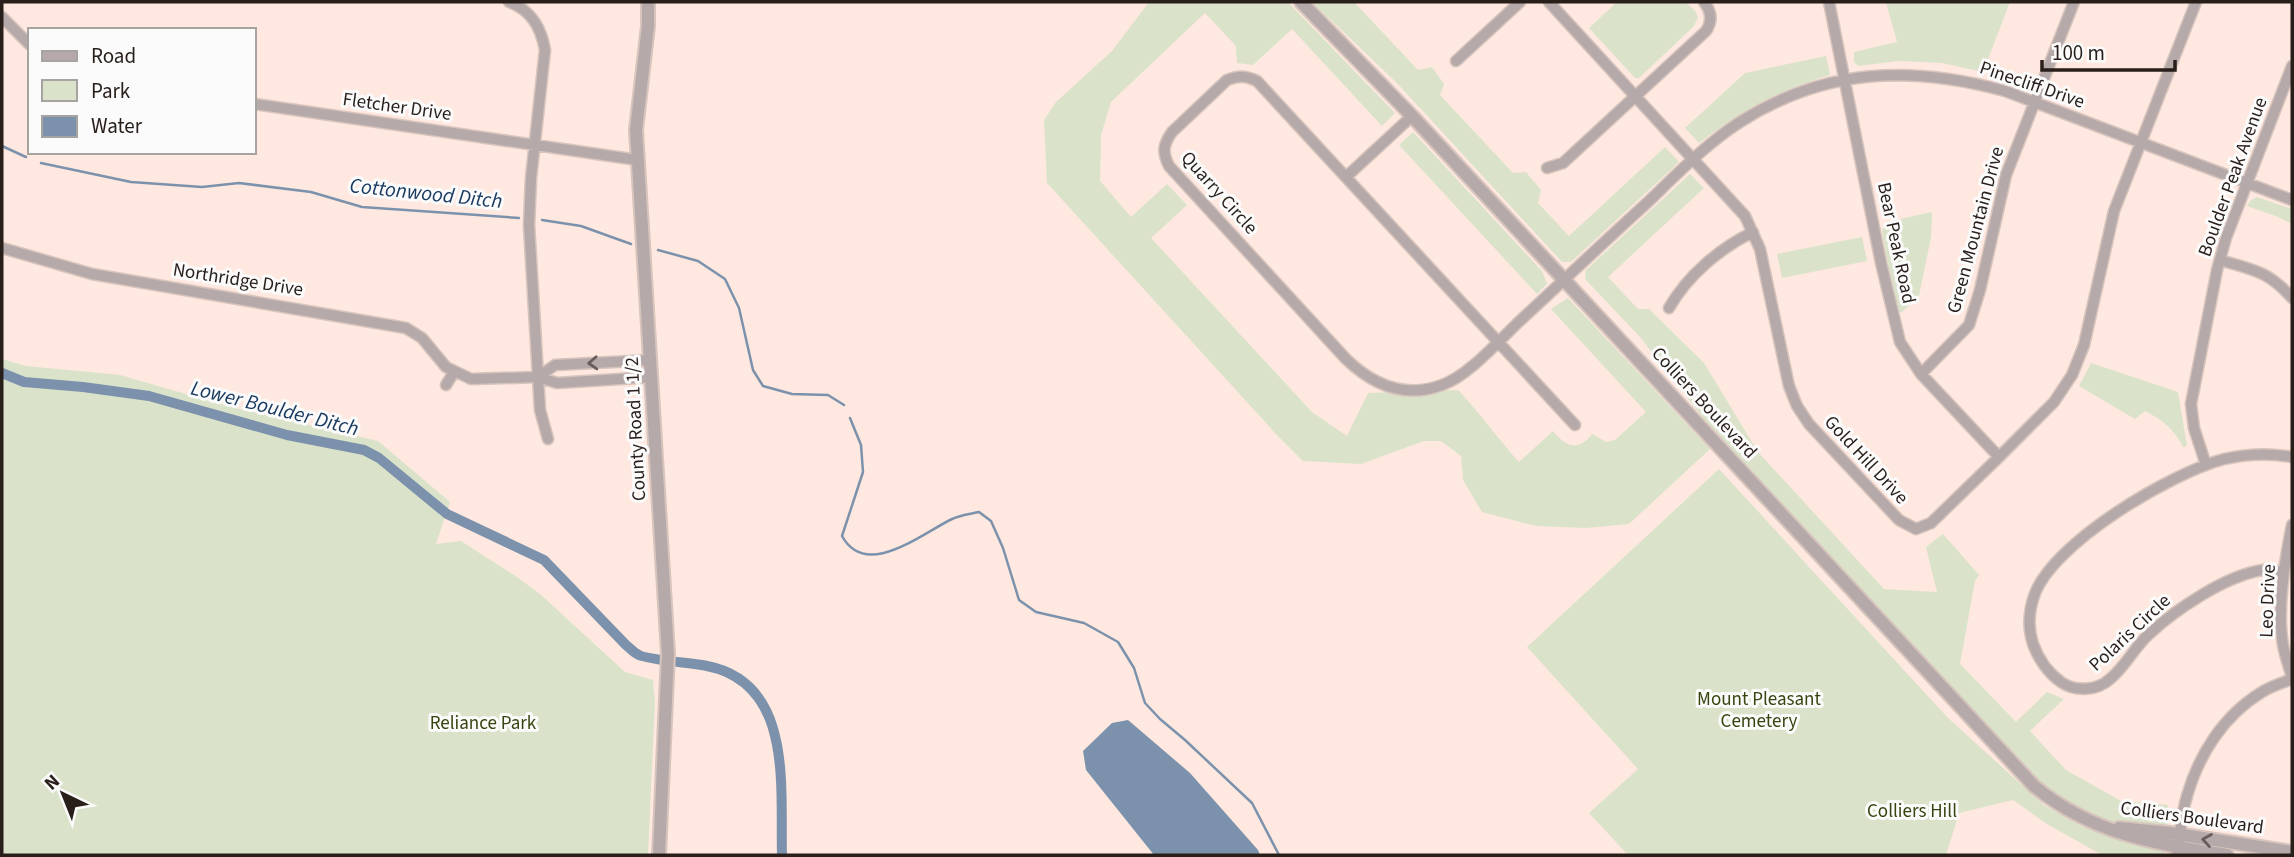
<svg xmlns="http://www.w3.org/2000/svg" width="2294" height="857" font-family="'Source Sans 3',sans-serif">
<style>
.green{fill:#dae3ca}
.water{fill:#7c92ac}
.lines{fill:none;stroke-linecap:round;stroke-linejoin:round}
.stream{stroke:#7c92ac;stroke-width:2.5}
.canal{stroke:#7c92ac;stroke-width:10}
.minor-casing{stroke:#d7c4bc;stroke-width:13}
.tertiary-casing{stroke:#d7c4bc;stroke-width:16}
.minor{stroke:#b6a9aa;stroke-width:10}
.tertiary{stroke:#b6a9aa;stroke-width:12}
.oneway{stroke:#685d5b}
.labels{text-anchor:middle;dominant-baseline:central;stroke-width:6;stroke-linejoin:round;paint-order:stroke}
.street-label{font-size:19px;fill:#281e1a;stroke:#fbfbfb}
.park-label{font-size:19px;fill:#364510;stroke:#fbfbfb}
.water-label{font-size:21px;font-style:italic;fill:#1a3b61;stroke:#fbfbfb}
</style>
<rect width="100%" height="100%" fill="#fee8df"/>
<path class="green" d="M1149,2H1288L1395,113L1382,126L1292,29L1253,65L1237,63L1236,46L1205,13L1111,102L1101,135L1100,181L1131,217L1167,184L1187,205L1151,238L1312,412L1347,436L1368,393L1458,390C1480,413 1498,439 1519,462L1553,431C1566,447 1578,452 1592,434L1606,442L1615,440L1646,412L1551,309L1568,298L1710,449L1629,524L1586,528L1536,526L1482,512L1463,480L1461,456L1441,441H1424L1361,464L1303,461L1276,434L1047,183L1044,120L1056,102L1112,51Z
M1312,2H1354L1418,70L1432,67L1444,84L1440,95L1513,173L1526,172L1541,190L1538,203L1569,236L1665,147L1679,162L1571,262H1562L1397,83Z
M1617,2H1686L1696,12L1698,18L1693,27L1639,78H1635L1589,28Z
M1886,2H2010L1983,72L1942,63L1898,61L1858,66L1854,62V52L1897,42Z
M1826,56L1830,75C1776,92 1744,109 1699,143L1685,128L1745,73Z
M1413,132L1542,271L1547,284L1537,294L1399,145Z
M1690,174L1704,188L1608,277L1638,309H1649L1704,363L1758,452L1884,589L1937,592L1926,547L1943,534L1979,575L1975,581L1960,664L2016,722L2047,692L2064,699L2030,731L2066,770L2121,801L2168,805L2167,826C2152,825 2137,826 2122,824C2090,818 2063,800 2038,780L1704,419L1640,337L1585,279L1586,270Z
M2257,197L2292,209V224L2278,217L2247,206L2250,201Z
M1932,212L1931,237L1919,296L1902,312L1897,313L1882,231L1886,222Z
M1862,237L1867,261L1782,278L1777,254Z
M2,359L26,366L120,375L231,407L378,441L450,502L436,544L461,541L514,575L540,594L625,672L653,680L655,702L648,855H2Z
M2091,363L2178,392L2187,446L2183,447C2174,429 2163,420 2145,411L2135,419L2079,386Z
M1719,469L1948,718L2044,805L2081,826L2123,841L2165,851L2164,855H2102L2047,824L2013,800L1959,813L1946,855H1628L1589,813L1638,769L1527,647Z"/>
<path class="water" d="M1128,720L1190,773L1258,850L1260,855H1154L1086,770L1083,751L1112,723Z"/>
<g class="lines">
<path class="stream" d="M2,146L26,157
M41,163L131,182L202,187L239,183L311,192L362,207L519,218
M542,220L581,226L631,244
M658,250L698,261L725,279L739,308L753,370L763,386L792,394L828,395L844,405
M850,418L861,445L863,472L842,536C866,580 921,534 952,519C960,515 970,514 979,512L991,521L1003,548L1019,600L1036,612L1084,623L1118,642L1134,668L1145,703L1160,719L1185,740L1252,803L1279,855"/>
<path class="canal" d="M2,373L24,382L83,387L149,396L287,435L364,450L379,458L447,514L544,560L626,645C630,648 634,653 639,655C648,660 693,663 707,666C794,683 780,788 782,855"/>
<g class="minor-casing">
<path id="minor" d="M509,2C531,10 541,27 545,50L531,178L529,225L540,410L548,439
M1549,2L1745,216L1760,249L1789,386L1797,406L1809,424L1899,520L1916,529L1931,523L1999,457L2054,402L2072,375L2084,345L2114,211L2196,2
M1829,2L1881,263L1900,342L1921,374L1999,457
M2,17L30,45
M1456,61L1520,2
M254,104L638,160
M1547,168L1563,163L1706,31C1713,21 1711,11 1704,2
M1346,177L1412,116
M2,248L92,274L406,328L422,338L446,367L471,379L538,377L557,383L652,377
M2220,260C2254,270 2268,271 2292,298
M1669,308C1687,276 1720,248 1753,232
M1921,374L1969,325L1980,290L2006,175L2074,2
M538,377L555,365L651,360
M446,385L454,372
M1575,425L1257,81C1246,76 1239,75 1227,80L1172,132C1163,145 1162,152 1169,166L1346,359C1373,385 1405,399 1442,385C1470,375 1501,338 1523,318C1565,279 1606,240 1648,202C1677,174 1706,144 1740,122C1825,68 1911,65 2005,91L2292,200
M2206,465L2194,428L2191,404L2217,270L2226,238L2292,66
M2292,525C2285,559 2277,611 2283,645C2285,656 2289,667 2292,677
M2284,572C2277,571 2270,570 2263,570C2226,575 2175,610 2148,635C2134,648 2125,667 2110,679C2097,691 2075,692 2061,682C2048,673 2038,658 2033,644C2028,629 2029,611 2034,596C2052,543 2171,473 2224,459C2246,454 2270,453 2292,457
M2177,855C2180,836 2181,815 2187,796C2199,754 2224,715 2262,692C2271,686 2282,683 2292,679"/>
</g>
<g class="tertiary-casing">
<path id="tertiary" d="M648,2V26L636,130L668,654L659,855
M1301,2L1412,116L2034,786C2092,834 2156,844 2227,855
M2119,828L2170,833L2292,852"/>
</g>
<use href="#minor" class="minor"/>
<use href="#tertiary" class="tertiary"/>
</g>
<defs><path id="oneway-chevron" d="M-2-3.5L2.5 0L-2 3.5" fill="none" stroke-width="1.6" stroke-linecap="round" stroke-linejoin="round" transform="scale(1.75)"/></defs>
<g class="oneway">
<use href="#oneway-chevron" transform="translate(593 363) rotate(177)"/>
<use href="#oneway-chevron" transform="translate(2207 840) rotate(-171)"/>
</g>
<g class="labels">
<g class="street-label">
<text transform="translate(2032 85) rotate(19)">Pinecliff Drive</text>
<text transform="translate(397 107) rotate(8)">Fletcher Drive</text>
<text transform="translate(2233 177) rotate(-70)">Boulder Peak Avenue</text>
<text transform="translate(1219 193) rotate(48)">Quarry Circle</text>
<text transform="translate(1976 230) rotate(-75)">Green Mountain Drive</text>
<text transform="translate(1896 243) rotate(78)">Bear Peak Road</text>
<text transform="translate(238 280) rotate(9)">Northridge Drive</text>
<text transform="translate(1704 403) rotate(47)">Colliers Boulevard</text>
<text transform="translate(636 429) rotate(-93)">County Road 1 1/2</text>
<text transform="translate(1866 460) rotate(47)">Gold Hill Drive</text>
<text transform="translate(2268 601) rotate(-88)">Leo Drive</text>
<text transform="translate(2130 633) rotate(-43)">Polaris Circle</text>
<text transform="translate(2192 818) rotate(8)">Colliers Boulevard</text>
</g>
<g class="park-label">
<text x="1759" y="699">Mount Pleasant<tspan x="1759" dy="22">Cemetery</tspan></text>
<text x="483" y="723">Reliance Park</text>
<text x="1912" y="811">Colliers Hill</text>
</g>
<g class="water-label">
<text transform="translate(426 193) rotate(6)">Cottonwood Ditch</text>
<text transform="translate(275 408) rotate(14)">Lower Boulder Ditch</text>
</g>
</g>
<rect width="2294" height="857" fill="none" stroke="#281e1a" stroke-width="7"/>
<rect x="28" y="28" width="228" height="126" fill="#fbfbfb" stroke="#a7a3a1" stroke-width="2"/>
<rect x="42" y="51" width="35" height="10" fill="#b6a9aa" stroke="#a7a3a1" stroke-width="2"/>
<text x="91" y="63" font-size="21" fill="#281e1a">Road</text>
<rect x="42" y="80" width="35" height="21" fill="#dae3ca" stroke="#a7a3a1" stroke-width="2"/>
<text x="91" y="98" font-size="21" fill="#281e1a">Park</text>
<rect x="42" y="116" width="35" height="21" fill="#7c92ac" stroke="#a7a3a1" stroke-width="2"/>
<text x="91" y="133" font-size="21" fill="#281e1a">Water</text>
<g transform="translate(63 794) rotate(317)" stroke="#fbfbfb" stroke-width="5" paint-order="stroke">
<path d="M0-5L12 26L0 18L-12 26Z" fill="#281e1a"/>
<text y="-10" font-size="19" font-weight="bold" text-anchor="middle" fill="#281e1a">N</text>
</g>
<path d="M2042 60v10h133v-10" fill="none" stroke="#281e1a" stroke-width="3.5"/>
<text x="2052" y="60" font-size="21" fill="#281e1a" stroke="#fbfbfb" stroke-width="5" paint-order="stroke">100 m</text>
</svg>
